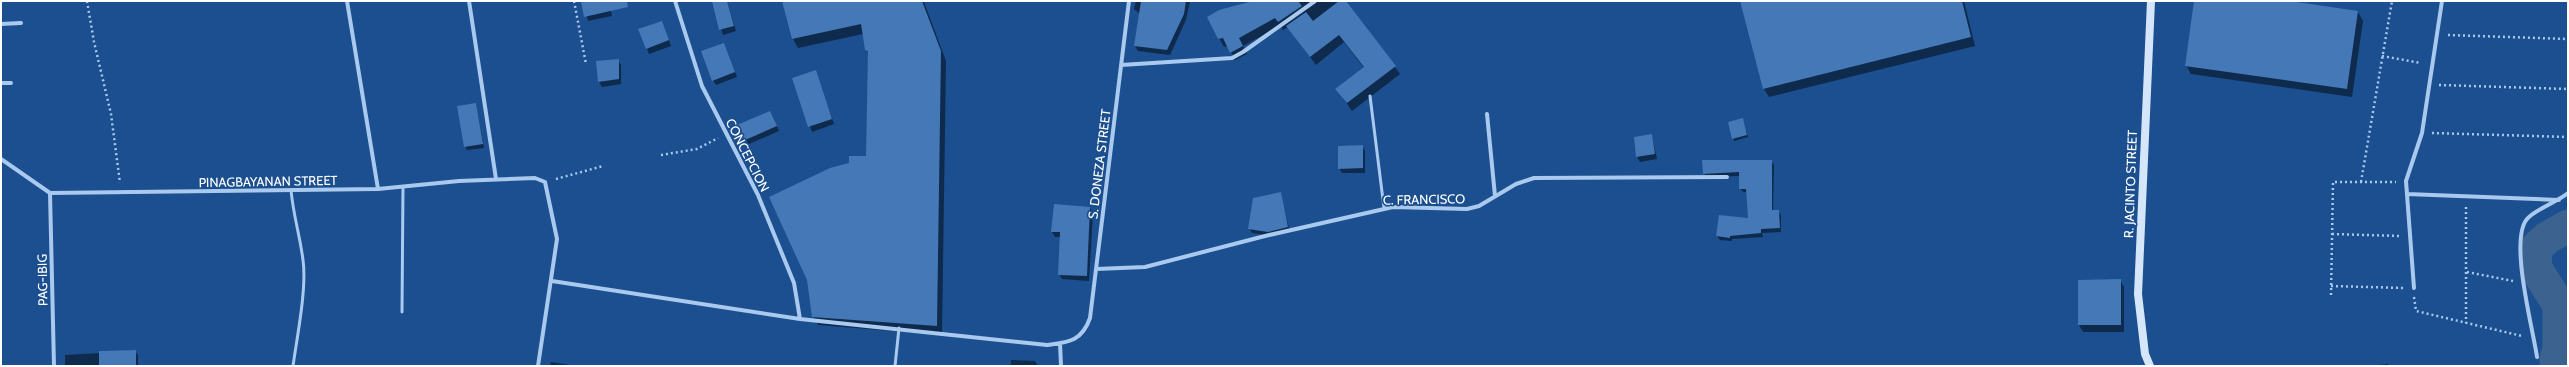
<svg xmlns="http://www.w3.org/2000/svg" width="2569" height="367" font-family="Cabin,sans-serif">
<style>
.shadow{fill:#0007}
.lines{fill:none;stroke-linecap:round;stroke-linejoin:round}
.river{stroke:#3c6290;stroke-width:33}
.building{fill:#4478b7}
.path{stroke:#a9c9ee;stroke-width:2.5;stroke-dasharray:2 3;stroke-linecap:butt}
.lane{stroke:#a9c9ee;stroke-width:3}
.street{stroke:#a9c9ee;stroke-width:4}
.secondary{stroke:#d6e6fa;stroke-width:8}
.labels{text-anchor:middle;dominant-baseline:central;stroke-width:3.5;stroke-linejoin:round;paint-order:stroke}
.street-label{font-size:13px;fill:#fff;stroke:#1b4f8f}
</style>
<rect width="100%" height="100%" fill="#1b4f8f"/>
<path class="shadow" d="M582,1H609L612,16L588,21Z
M727,1L736,31L723,35L714,3Z
M783,1L924,2L946,61L942,335L818,325L813,316L850,164L867,157L869,55L863,34L798,48L793,39Z
M1136,1H1190L1186,20L1170,55L1138,51L1135,46L1140,14L1134,9Z
M1257,1H1345L1400,74L1352,111L1337,89L1364,68L1344,42L1316,65L1288,27L1283,30L1280,26L1243,46L1247,54L1235,60L1228,46L1224,47L1219,38Z
M1741,1H1964L1975,46L1769,97L1764,89Z
M2195,1H2283L2358,12L2363,21L2352,97L2191,74L2186,65Z
M664,27L671,46L649,54L647,49Z
M724,44L737,77L716,85L713,80Z
M618,60L621,65V84L602,87L599,82Z
M815,71L834,124L812,132L793,79Z
M476,104L484,148L467,150L465,146Z
M770,112L779,131L747,145L744,140Z
M1743,119L1748,137L1734,141L1733,138Z
M1652,136L1657,159L1640,162L1637,157Z
M1362,146L1365,151V173H1342L1339,168Z
M1771,161L1774,165L1773,211H1778L1781,215V232L1762,233L1763,237L1732,239V241L1720,240L1717,236L1749,220L1747,192H1743L1740,188V176L1706,177L1704,173Z
M1280,193L1290,232L1271,236L1252,233L1249,228Z
M1090,208L1093,213L1089,281L1062,279L1059,274L1061,237H1055L1052,232Z
M2120,280L2124,287V332H2083L2079,325Z
M135,351L138,355V366H65V355Z
M1011,360L1035,361L1038,366H1011Z
M551,362L575,366H550Z
M2388,364L2389,366H2369Z"/>
<g class="lines">
<path class="river" d="M2564,366L2556,359L2559,349V305L2536,269L2535,249L2547,238L2568,226"/>
</g>
<path class="building" d="M581,1H627L628,7L584,17Z
M712,1H727L734,26L719,30Z
M782,1H922L941,51L937,326L812,317L807,280L769,197L830,168L849,163V156H866L868,51L865,50L861,24L792,39Z
M1141,1H1186L1184,14L1167,50L1134,46Z
M1253,1H1298L1302,6L1278,22L1275,18L1239,38L1243,46L1230,53L1223,38L1218,39L1207,17L1219,10Z
M1339,1H1346L1396,66L1347,103L1335,89L1364,67L1339,35L1310,57L1286,26L1306,12L1313,21Z
M1740,1H1962L1971,37L1763,89Z
M2194,1H2290L2358,11L2347,89L2185,66Z
M662,21L669,40L646,49L638,29Z
M724,43L735,72L712,81L701,51Z
M619,59V79L598,82L596,61Z
M816,70L832,119L808,127L792,78Z
M476,103L483,144L464,147L457,106Z
M770,111L777,126L743,141L737,125Z
M1743,118L1747,135L1732,139L1728,122Z
M1652,134L1655,154L1636,157L1634,137Z
M1363,145V168L1338,169V146Z
M1702,160H1772V210H1779L1780,228L1761,229V233L1730,236V238L1716,236L1719,215L1748,218L1746,189H1739V172L1703,174Z
M1281,192L1288,227L1268,232L1248,229L1253,198Z
M1054,204L1090,207L1087,276L1058,275L1060,232H1051Z
M2121,279V325H2078V280Z
M136,350V366H99V351Z"/>
<g class="lines">
<path class="path" d="M87,1L94,42L111,114L120,183
M574,1L586,64
M2448,35L2568,39
M2382,56L2421,63
M2439,85L2568,89
M2432,133L2568,137
M661,155L697,149L718,138
M556,179L603,166
M2361,182L2392,1
M2466,207V323
M2332,234L2400,236
M2467,272L2513,281
M2331,286L2404,288
M2331,295L2333,182H2396
M2414,297L2416,311L2522,336"/>
<path class="lane" d="M1370,96L1384,208
M291,190C293,214 300,236 303,260C307,288 297,337 293,366
M402,312L403,187
M895,366L899,328"/>
<path class="street" d="M347,1L378,189
M469,1L496,179
M675,1L702,86L758,195L794,283L800,319
M1,24L21,23
M1121,65L1232,58L1243,52L1315,1
M1,83H11
M1487,114L1495,196
M1,159L50,193L378,189L459,181L535,178L545,182L557,239L538,366
M50,193L54,366
M2407,194L2559,200
M1096,269L1145,267L1265,236L1393,207L1467,209L1479,206L1516,184L1534,178L1727,177
M552,281L800,319L1047,345C1069,342 1082,341 1090,318L1129,1
M2414,288L2406,181L2422,133L2442,1
M1060,343L1061,366
M2537,357C2533,329 2509,240 2527,219C2534,210 2557,202 2568,193"/>
<path class="secondary" d="M2150,366L2145,354L2138,294L2151,1"/>
</g>
<g class="labels">
<g class="street-label">
<text transform="translate(748 155) rotate(63)">CONCEPCION</text>
<text transform="translate(1099 164) rotate(-83)">S. DONEZA STREET</text>
<text transform="translate(268 181) rotate(-1)">PINAGBAYANAN STREET</text>
<text transform="translate(2130 184) rotate(-88)">R. JACINTO STREET</text>
<text transform="translate(1424 199) rotate(-1)">C. FRANCISCO</text>
<text transform="translate(42 280) rotate(-91)">PAG-IBIG</text>
</g>
</g>
<rect width="2569" height="367" fill="none" stroke="#ffffff" stroke-width="4"/>
</svg>
